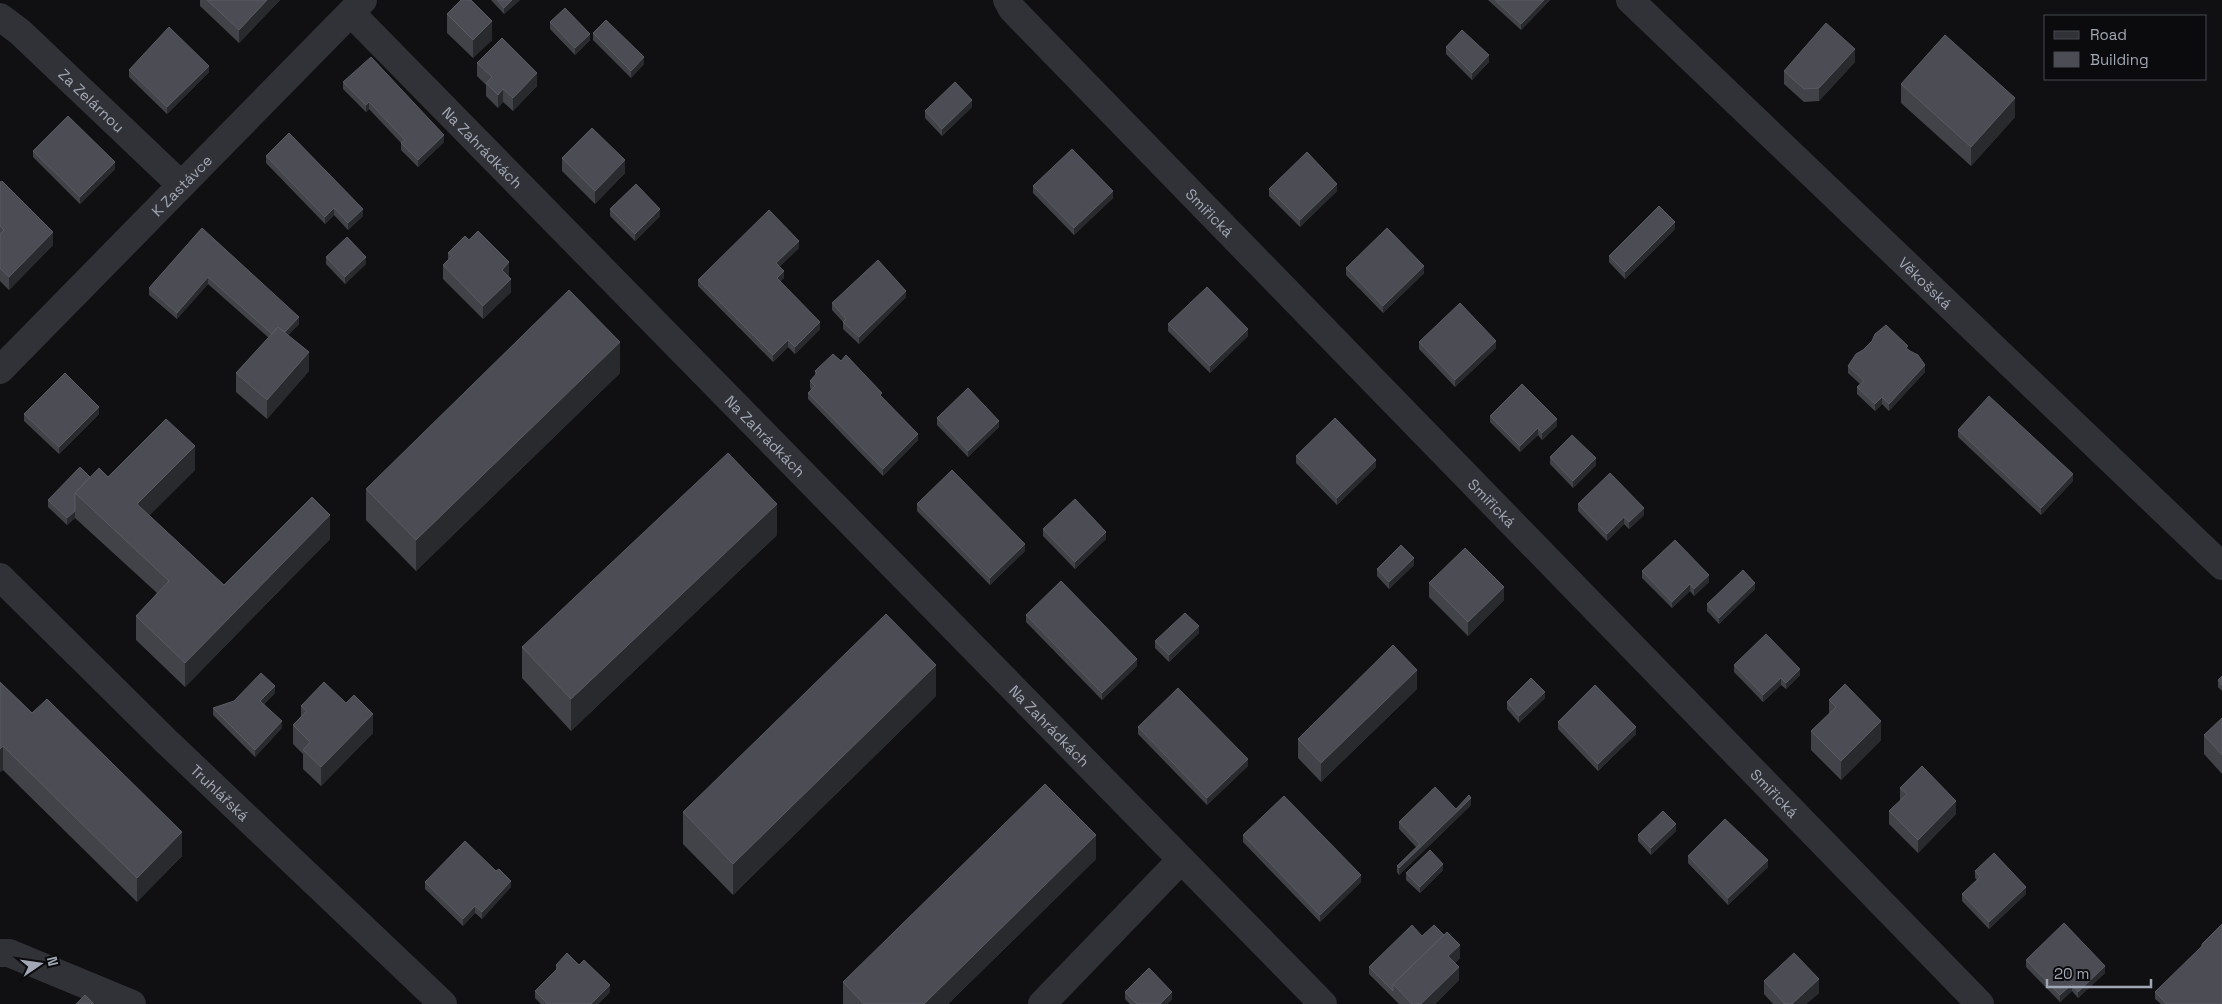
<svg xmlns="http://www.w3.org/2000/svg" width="2222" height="1004" font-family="'Space Grotesk',sans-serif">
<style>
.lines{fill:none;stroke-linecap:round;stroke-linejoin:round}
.minor{stroke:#313237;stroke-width:28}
.wall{fill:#414348}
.shaded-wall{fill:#292a2e}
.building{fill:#4c4d54;stroke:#595b63}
.labels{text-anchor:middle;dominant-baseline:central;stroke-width:4.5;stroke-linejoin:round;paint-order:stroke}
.street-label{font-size:15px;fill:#a1a7b4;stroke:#0b0b0d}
</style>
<rect width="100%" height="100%" fill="#101012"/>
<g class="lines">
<g class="minor">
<path id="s1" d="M1007,0L1012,9L1980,1004"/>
<path id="s2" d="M1630,0L2222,566"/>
<path id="s3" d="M351,13L1323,1004"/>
<path id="s4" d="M0,17L20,32L181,185"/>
<path id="s5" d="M0,370L363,0"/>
<path id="s6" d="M0,577L166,741L443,1004"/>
<path d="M0,953H9L132,1004"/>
<path d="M1042,1004L1181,860"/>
</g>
</g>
<path class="wall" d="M200,0H280L239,43L200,6Z
M491,0H520L504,14Z
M1488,0H1550L1521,30Z
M447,14L492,40L473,58L447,33Z
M550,22L590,40L575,55L550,29Z
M593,33L644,64L631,78L593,40Z
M1446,47L1489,62L1472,80L1446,54Z
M1855,62L1819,101L1804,102L1784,84V71Z
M477,63L537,86L513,111L503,102L498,108L486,96V85L477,76Z
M129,70L209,72L167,114L129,77Z
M343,82L444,142L418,167L401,150V143L369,109L366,112L343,89Z
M1901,84L2015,117L1971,166L1901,103Z
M972,107L942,136L925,118V111Z
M33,151L115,169L80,204L33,157Z
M266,156L363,216L348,230L334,215L325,224L266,163Z
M562,158L625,173L595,204L562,171Z
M0,182L53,245L9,290L0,281Z
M1033,186L1113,198L1074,235L1033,193Z
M1269,189L1337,191L1300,227L1269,196Z
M610,209L660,216L635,241L610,216Z
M202,228L299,324L288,335L309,371L267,419L236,392V373L269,338L208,284L177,319L149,295V288Z
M1675,229L1625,279L1609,262V256Z
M799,248L779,267L784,278L780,281L820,329L795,354L788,347L773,362L698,286V280Z
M448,253L509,275L508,276L511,292L483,319L443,279V265L448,260Z
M326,257L366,264L345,284L326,264Z
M1346,268L1424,273L1383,313L1346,275Z
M906,297L859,344L843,329V322L832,310V303Z
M1168,324L1248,336L1210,373L1168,331Z
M1419,342L1496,348L1455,387L1419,349Z
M1908,349L1925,372L1889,411L1882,404L1875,411L1857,394V387L1860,384L1848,373V366Z
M815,371L882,397L918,440L883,476L808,399V393L811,389L810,388V381L815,376Z
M620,373L416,571L366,520V489Z
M24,414H99L59,454L24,421Z
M1490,416L1557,426L1542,440L1538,435L1520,452L1490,422Z
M937,418L999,427L968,457L937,425Z
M1958,430L2073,481L2041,515L1958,437Z
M1296,456L1376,467L1337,505L1296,463Z
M1550,457L1596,465L1573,488L1550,464Z
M195,470L149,515L224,585L330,539L185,687L136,640V616L157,593L75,518L67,525L48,507V500L90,477H108Z
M917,504L1025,551L990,585L917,511Z
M1578,504L1644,515L1629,529L1624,524L1607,541L1578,511Z
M1043,529L1106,539L1075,569L1043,536Z
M777,535L571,731L522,678V647Z
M1414,565L1389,589L1377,576V569Z
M1642,571L1709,582L1694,596L1690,591L1672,608L1642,578Z
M1429,583L1504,600L1468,636L1429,597Z
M1755,589L1719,624L1707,611V604Z
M1026,615L1137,666L1102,700L1026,622Z
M1199,633L1169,662L1155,648V641Z
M1734,665L1800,675L1786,689L1781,685L1763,702L1734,672Z
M2222,676V691L2218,687V680Z
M0,682L182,856L137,902L3,770L0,772Z
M1417,689L1321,782L1298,758V739Z
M275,693L264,704L282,728L255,757L213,715V708Z
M936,696L733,895L683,844V812Z
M1545,698L1519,723L1507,709V702Z
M1829,700L1881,740L1841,780L1811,750V731L1829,714Z
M301,706L373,733L321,786L303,769V754L293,744V725L301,716Z
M2222,718V774L2204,754V735Z
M1558,722L1636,734L1598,771L1558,729Z
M1138,727L1248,766L1207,805L1138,734Z
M1900,788L1956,814L1918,853L1889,824V811L1900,801Z
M1471,805L1399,875L1397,872V866L1416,847L1399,829V822Z
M1676,831L1651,855L1638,841V835Z
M1243,835L1361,882L1320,922L1243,842Z
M1688,856L1768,867L1728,905L1688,863Z
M1096,859L948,1004H843V982Z
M1443,870L1420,893L1406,880V873Z
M1975,871L2026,894L1989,929L1962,901V894L1977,880L1975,878Z
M425,882L511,887L482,919L475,913L463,926L425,889Z
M1422,936L1460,958L1455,963L1459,980L1435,1004H1399L1369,974V967Z
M2202,944L2222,1004H2161L2155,999V992L2202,947Z
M2026,960L2105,973L2078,998L2072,991L2060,1002L2026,967Z
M556,965L610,992L598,1004H541L535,998V991L556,970Z
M1764,981L1819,993L1806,1004H1773L1764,994Z
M1125,992L1172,999L1167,1004H1130L1125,999Z"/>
<path class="shaded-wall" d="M267,0H280L239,43V30Z
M512,0H520L504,14V8Z
M1544,0H1550L1521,30V24Z
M492,21V40L473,58V40Z
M590,34V40L575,55V48Z
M1855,49V62L1819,101V88Z
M1489,55V62L1472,80V73Z
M644,57V64L631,78V71Z
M209,66V72L167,114V107Z
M537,73V86L513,111V98Z
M503,89V102L498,108V95Z
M2015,98V117L1971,166V147Z
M972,100V107L942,136V129Z
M369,102V109L366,112V105Z
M444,135V142L418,167V160Z
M625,160V173L595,204V191Z
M115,162V169L80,204V197Z
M1337,184V191L1300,227V220Z
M1113,191V198L1074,235V228Z
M334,208V215L325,224V217Z
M363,209V216L348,230V223Z
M660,209V216L635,241V234Z
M1675,222V229L1625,279V272Z
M53,232V245L9,290V277Z
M799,241V248L776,270V263Z
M366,257V264L345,284V277Z
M509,262V275L502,283V270Z
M1424,266V273L1383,313V306Z
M784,271V278L777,285V278Z
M208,277V284L177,319V313Z
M511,279V292L483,319V306Z
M906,291V297L859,344V337Z
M299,317V324L278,346V339Z
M820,322V329L795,354V347Z
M1248,329V336L1210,373V366Z
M788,340V347L773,362V355Z
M1496,341V348L1455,387V380Z
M620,342V373L416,571V540Z
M309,352V371L267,419V400Z
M1925,365V372L1889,411V404Z
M1882,397V404L1875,411V404Z
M99,407V414L59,454V447Z
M1557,419V426L1542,440V433Z
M999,421V427L968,457V451Z
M1538,428V435L1520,452V446Z
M918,434V440L883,476V469Z
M195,446V470L137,528V504Z
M1596,458V465L1573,488V481Z
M1376,460V467L1337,505V498Z
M2073,474V481L2041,515V508Z
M777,504V535L571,731V699Z
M1644,508V515L1629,529V522Z
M75,511V518L67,525V518Z
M330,515V539L185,687V663Z
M1624,517V524L1607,541V534Z
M1106,532V539L1075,569V562Z
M1025,544V551L990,585V578Z
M1414,558V565L1389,589V582Z
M1709,575V582L1694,596V589Z
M1755,583V589L1719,624V618Z
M1690,584V591L1672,608V602Z
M1504,587V600L1468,636V622Z
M1199,626V633L1169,662V655Z
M1137,659V666L1102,700V693Z
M936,665V696L733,895V864Z
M1800,669V675L1786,689V683Z
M1417,670V689L1321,782V763Z
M1781,678V685L1763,702V695Z
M275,686V693L260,707V701Z
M1545,692V698L1519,723V716Z
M373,714V733L321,786V767Z
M282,721V728L255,757V750Z
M1881,721V740L1841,780V761Z
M1636,727V734L1598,771V764Z
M3,746V770L0,772V749Z
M1248,759V766L1207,805V798Z
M1471,798V805L1399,875V868Z
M1956,801V814L1918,853V840Z
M1676,824V831L1651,855V848Z
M182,832V856L137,902V878Z
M1096,835V859L948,1004H924Z
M1768,860V867L1728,905V898Z
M1443,864V870L1420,893V887Z
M1361,875V882L1320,922V915Z
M511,881V887L482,919V912Z
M2026,887V894L1989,929V922Z
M475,906V913L463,926V919Z
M1460,945V958L1448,969V956Z
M2105,966V973L2078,998V992Z
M1459,967V980L1435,1004H1421Z
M1819,979V993L1806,1004H1792Z
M2072,984V991L2060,1002V995Z
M610,985V992L598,1004H591Z
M1172,992V999L1167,1004H1160Z"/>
<path class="building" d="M207,0H267L239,30Z
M461,0H471L492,21L473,40L447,14Z
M497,0H512L504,8Z
M1495,0H1544L1521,24Z
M565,8L590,34L575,48L550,22Z
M606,20L644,57L631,71L593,33Z
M1826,23L1855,49L1819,88L1804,89L1784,71Z
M169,27L209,66L167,107L129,70Z
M1462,30L1489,55L1472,73L1446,47Z
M1945,35L2015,98L1971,147L1901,84Z
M502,38L537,73L513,98L503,89L498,95L486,83L492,77L477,63Z
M371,57L444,135L418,160L401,143L405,140L369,102L366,105L343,82Z
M955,82L972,100L942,129L925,111Z
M68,116L115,162L80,197L33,151Z
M592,128L625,160L595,191L562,158Z
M289,133L363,209L348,223L334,208L325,217L266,156Z
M1072,149L1113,191L1074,228L1033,186Z
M1307,152L1337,184L1300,220L1269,189Z
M2,181L53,232L9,277L0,268V234L4,230L0,226V182Z
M636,184L660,209L635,234L610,209Z
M1659,206L1675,222L1625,272L1609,256Z
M769,210L799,241L776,263L784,271L777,278L820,322L795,347L788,340L773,355L698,280Z
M202,228L299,317L285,332L278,327L272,334L208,277L177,313L149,288Z
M1387,228L1424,266L1383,306L1346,268Z
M478,231L509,262L502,270L511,279L483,306L443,265L452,256L448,253L465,236L469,240Z
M347,237L366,257L345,277L326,257Z
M878,260L906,291L859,337L843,322L846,319L832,303Z
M1207,287L1248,329L1210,366L1168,324Z
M569,290L620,342L416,540L366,489Z
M1460,303L1496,341L1455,380L1419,342Z
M1886,325L1908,346L1906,348L1910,351L1918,355L1925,365L1889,404L1882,397L1875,404L1857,387L1864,381L1848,366L1856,354L1863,350L1872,341L1875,334Z
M278,327L309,352L267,400L236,373Z
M833,354L841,361L846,355L882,393L880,395L918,434L883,469L808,393L815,386L810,381L817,373L815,371Z
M65,373L99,407L59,447L24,414Z
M1522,384L1557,419L1542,433L1538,428L1520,446L1490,416Z
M968,388L999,421L968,451L937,418Z
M1989,396L2073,474L2041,508L1958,430Z
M1335,418L1376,460L1337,498L1296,456Z
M166,419L195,446L137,504L224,585L312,497L330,515L185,663L136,616L169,581L75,493L99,468L108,477Z
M1572,435L1596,458L1573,481L1550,457Z
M728,453L777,504L571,699L522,647Z
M80,467L90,477L75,493V511L67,518L48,500Z
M952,470L1025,544L990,578L917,504Z
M1610,473L1644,508L1629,522L1624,517L1607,534L1578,504Z
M1075,499L1106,532L1075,562L1043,529Z
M1675,540L1709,575L1694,589L1690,584L1672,602L1642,571Z
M1401,545L1414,558L1389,582L1377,569Z
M1465,548L1504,587L1468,622L1429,583Z
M1743,570L1755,583L1719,618L1707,604Z
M1061,581L1137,659L1102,693L1026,615Z
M1185,613L1199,626L1169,655L1155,641Z
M886,614L936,665L733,864L683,812Z
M1766,634L1800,669L1786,683L1781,678L1763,695L1734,665Z
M1393,645L1417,670L1321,763L1298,739Z
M261,673L275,686L260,701L282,721L255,750L213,708L234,701Z
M2222,676V685L2218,680Z
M1531,678L1545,692L1519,716L1507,702Z
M0,682L32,713L47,699L182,832L137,878L3,746L0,749Z
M324,682L346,703L354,695L373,714L321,767L303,750L310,742L293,725L307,711L301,706Z
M1845,684L1881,721L1841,761L1811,731L1836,707L1829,700Z
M1595,685L1636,727L1598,764L1558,722Z
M1178,688L1248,759L1207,798L1138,727Z
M2222,718V755L2204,735Z
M1922,766L1956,801L1918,840L1889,811L1907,794L1900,788Z
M1045,784L1096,835L924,1004H864L843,982Z
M1435,787L1456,809L1469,795L1471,798L1399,868L1397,866L1420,844L1399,822Z
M1284,796L1361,875L1320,915L1243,835Z
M1663,811L1676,824L1651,848L1638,835Z
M1725,819L1768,860L1728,898L1688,856Z
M465,841L496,871L499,869L511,881L482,912L475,906L463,919L425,882Z
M1430,850L1443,864L1420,887L1406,873Z
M1994,853L2026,887L1989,922L1962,894L1980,877L1975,871Z
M2064,923L2105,966L2078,992L2072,984L2060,995L2026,960Z
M2222,924V1004H2167L2155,992L2202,946V944Z
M1412,925L1422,936L1434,925L1444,935L1393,984V991L1369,967Z
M1447,932L1460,945L1448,956L1459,967L1421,1004H1412L1393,984Z
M567,953L579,965L584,960L610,985L591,1004H548L535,991L558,968L556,965Z
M1794,953L1819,979L1792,1004H1785L1764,981Z
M1149,968L1172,992L1160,1004H1137L1125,992Z
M85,995L94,1004H76Z"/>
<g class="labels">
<g class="street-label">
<text stroke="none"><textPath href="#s4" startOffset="124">Za Zelárnou</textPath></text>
<text stroke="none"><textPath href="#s3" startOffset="188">Na Zahrádkách</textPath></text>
<text stroke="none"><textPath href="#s5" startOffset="259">K Zastávce</textPath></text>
<text stroke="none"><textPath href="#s1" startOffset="294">Smiřická</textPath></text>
<text stroke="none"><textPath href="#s2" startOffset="409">Věkošská</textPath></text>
<text stroke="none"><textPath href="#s3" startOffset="592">Na Zahrádkách</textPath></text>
<text stroke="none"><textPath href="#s1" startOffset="699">Smiřická</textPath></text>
<text stroke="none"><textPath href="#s3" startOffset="998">Na Zahrádkách</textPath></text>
<text stroke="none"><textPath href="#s6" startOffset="308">Truhlářská</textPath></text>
<text stroke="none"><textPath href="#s1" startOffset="1104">Smiřická</textPath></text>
</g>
</g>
<rect x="2044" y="15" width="162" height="65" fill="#0b0b0d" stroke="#474950"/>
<rect x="2054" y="31" width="25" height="8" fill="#313237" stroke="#474950"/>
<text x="2090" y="40" font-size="15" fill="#a1a7b4">Road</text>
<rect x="2054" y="52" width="25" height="15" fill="#4c4d54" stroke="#474950"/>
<text x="2090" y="65" font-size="15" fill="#a1a7b4">Building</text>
<g transform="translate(40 964) rotate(77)" stroke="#0b0b0d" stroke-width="4" paint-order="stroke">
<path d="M0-4L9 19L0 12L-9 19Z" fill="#a1a7b4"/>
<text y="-8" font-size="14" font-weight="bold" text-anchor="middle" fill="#a1a7b4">N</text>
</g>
<path d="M2047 979v8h104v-8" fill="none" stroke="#a1a7b4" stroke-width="2.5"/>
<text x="2054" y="979" font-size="15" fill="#a1a7b4" stroke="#0b0b0d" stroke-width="4" paint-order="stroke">20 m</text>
</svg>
